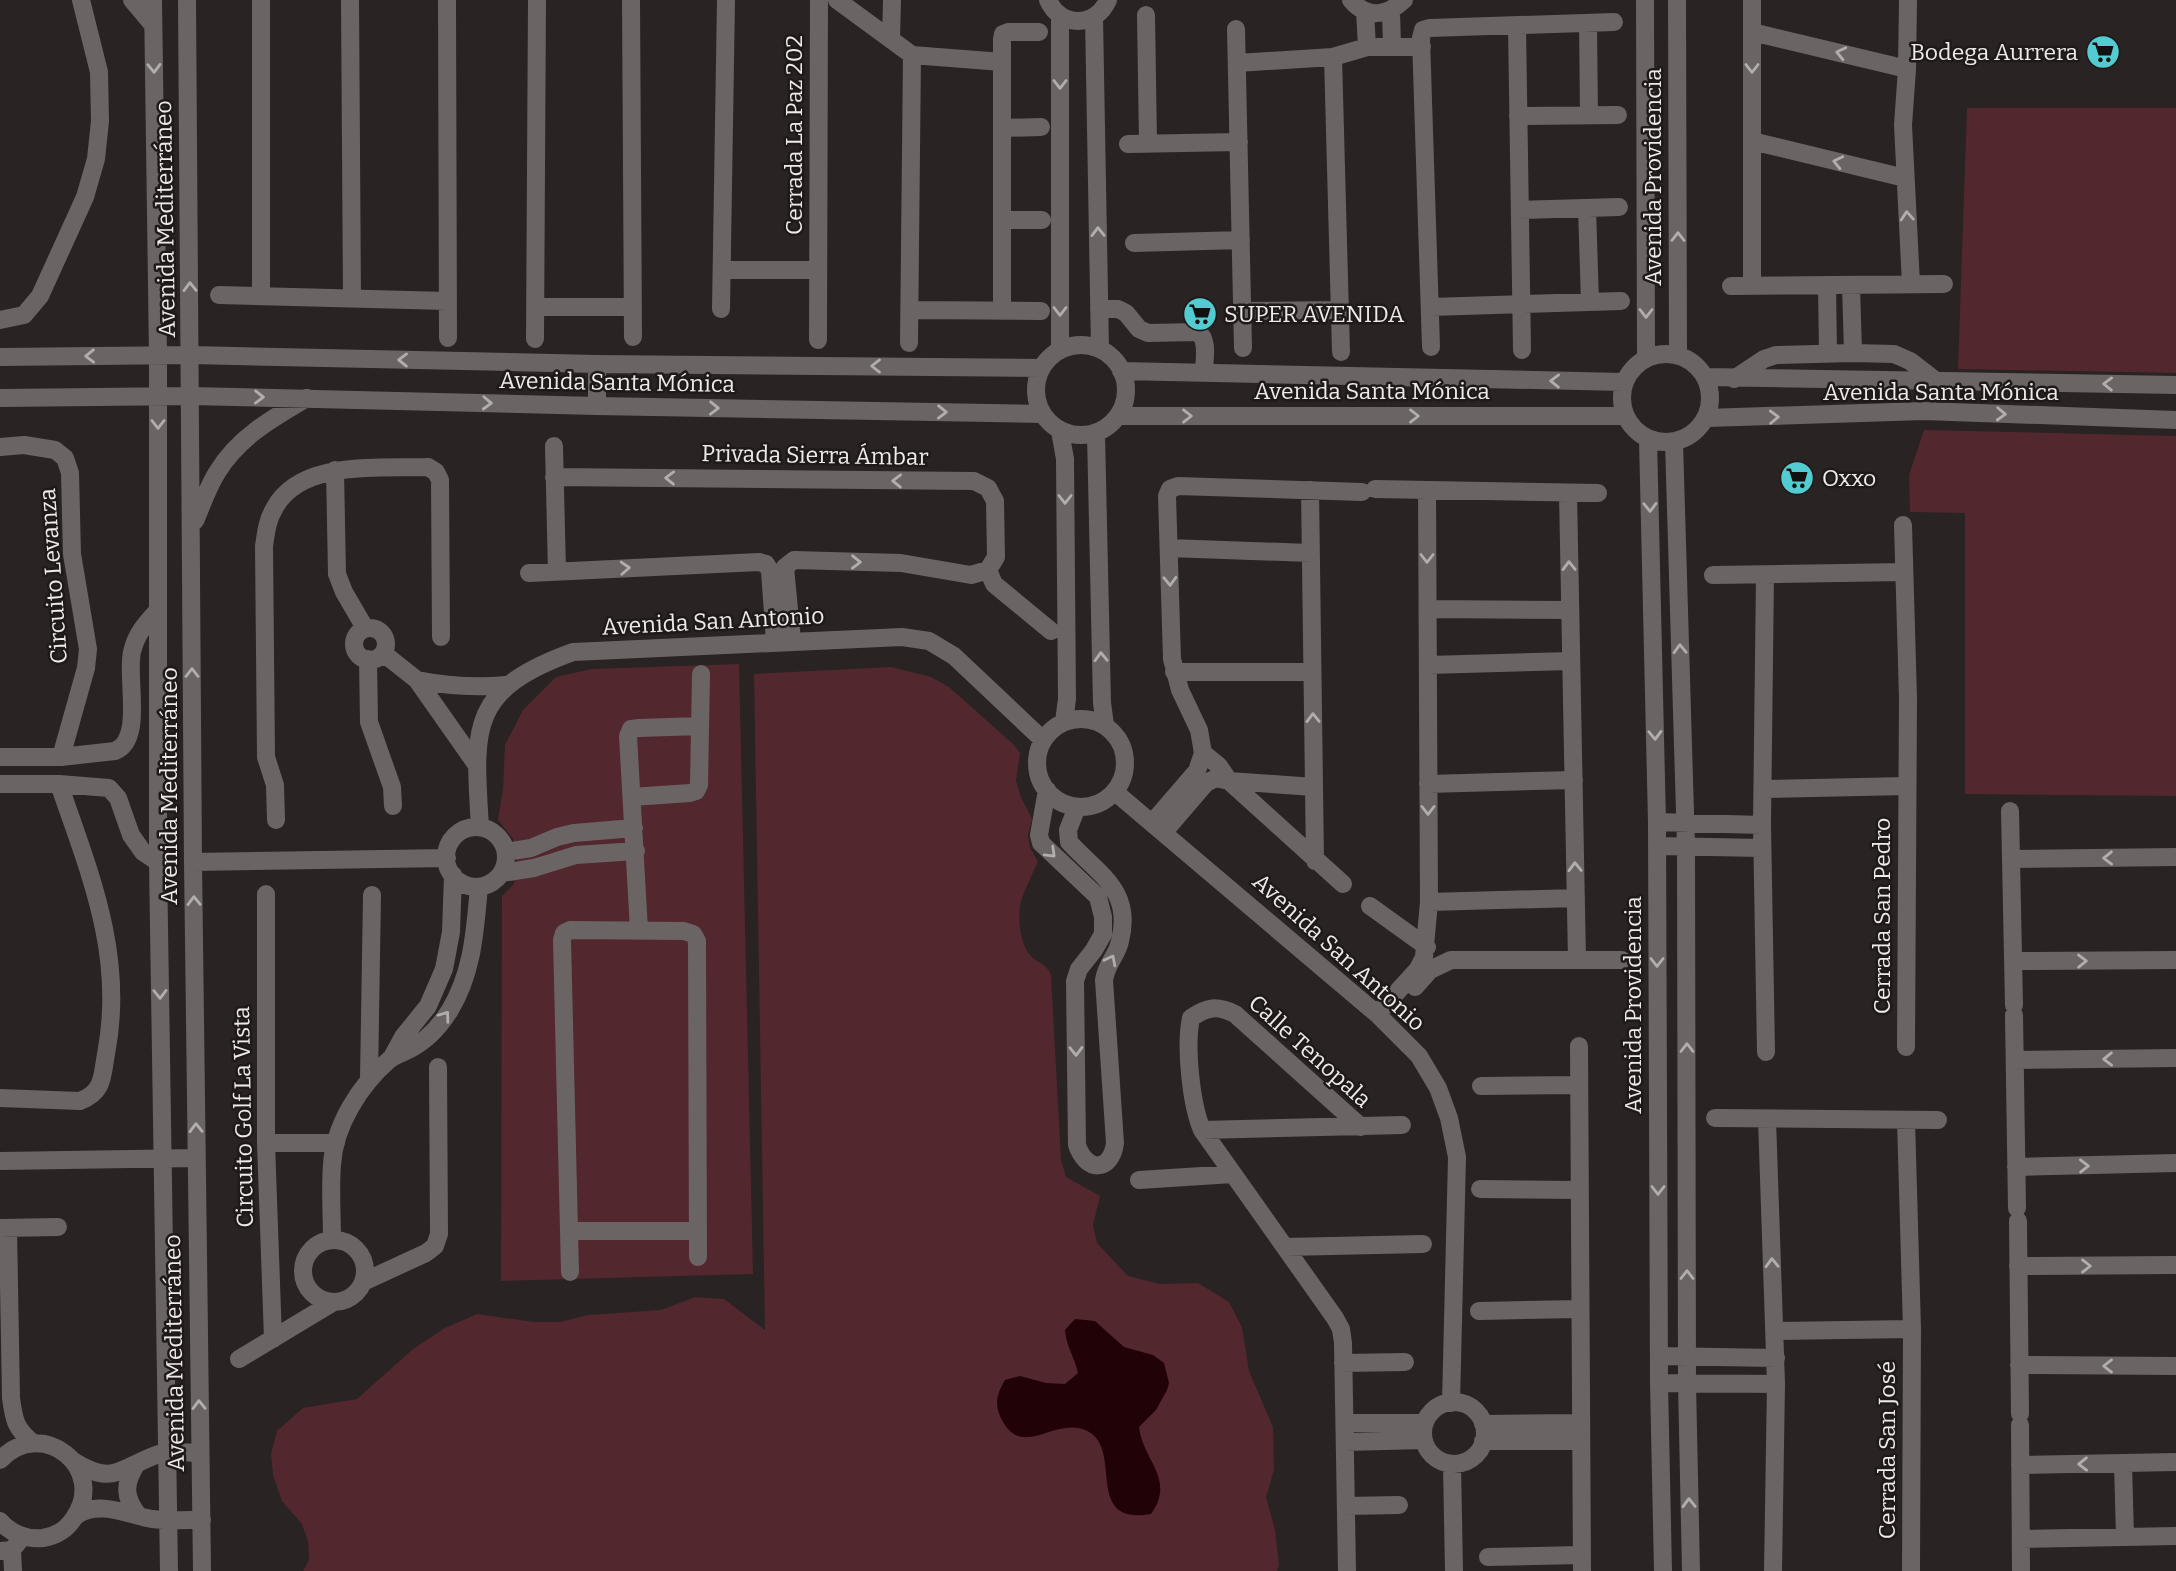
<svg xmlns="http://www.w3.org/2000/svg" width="2176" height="1571" font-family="Bitter,serif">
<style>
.green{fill:#52272d}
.water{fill:#210207}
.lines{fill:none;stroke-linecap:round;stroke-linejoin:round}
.minor{stroke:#6b6464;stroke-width:18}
.oneway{stroke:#b3aeae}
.labels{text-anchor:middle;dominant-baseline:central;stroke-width:5;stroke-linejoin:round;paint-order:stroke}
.poi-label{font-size:23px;fill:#eeeaea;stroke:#1f191a;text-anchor:start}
.street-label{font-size:23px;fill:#eeeaea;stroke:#1f191a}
</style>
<rect width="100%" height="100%" fill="#292323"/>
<path class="green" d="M1967,108H2176V373L1958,369Z
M1924,430L2176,436V796L1965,794V513L1910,512L1909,475Z
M739,664L753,1274L501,1281L502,896L514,884L517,856L513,839L498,820L503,789L505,745L523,710L556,677L592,669Z
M891,667L931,677L949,687L1014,745L1020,753L1016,781L1021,797L1032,819L1028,835L1030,848L1038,861C1033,874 1025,888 1021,902C1017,917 1020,945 1031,956C1038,963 1047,964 1051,975L1061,1160L1066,1177L1100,1196L1093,1225L1097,1243L1128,1276L1160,1284L1198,1283L1229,1302L1242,1327L1249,1371L1273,1427L1274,1470L1266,1497L1275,1530L1279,1565L1277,1571H303L309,1560L308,1541L302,1524L282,1501L273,1475L271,1454L277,1431L303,1408L357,1399L413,1349L445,1328L477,1314L534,1322H560L588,1315L661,1310L695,1297L724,1299L765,1330L754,674Z"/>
<path class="water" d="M1075,1319L1095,1321L1124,1347L1153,1355L1164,1363L1169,1383L1167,1390L1156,1410L1139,1427C1143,1461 1176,1479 1151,1514C1081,1526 1126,1446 1085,1430C1052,1417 1021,1462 1000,1416C994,1402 998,1392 1005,1380L1020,1376L1046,1383L1065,1384L1078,1373C1075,1358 1066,1346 1065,1330Z"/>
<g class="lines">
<path class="minor" d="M132,0L153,25
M153,0L158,356V862L169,1571
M187,0L193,862L202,1571
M350,0L352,298
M447,0L448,338
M631,0L633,337
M837,0L912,55L1002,62
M1048,0C1060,28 1096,28 1108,0
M1351,0C1367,19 1387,16 1404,0
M1645,0L1646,357
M1677,0L1678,354
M1752,0V286
M1908,0L1907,69L1903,125L1911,284
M1365,11L1367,47
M1391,11L1392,46
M1060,15V350
M1146,15L1148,143
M1094,17L1100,349
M1588,23L1589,115
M1517,26L1522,350
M1236,29L1243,348
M1752,32L1907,69
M891,39L892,0
M1333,57L1341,352
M1237,63L1333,57L1367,47H1422
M1518,116L1618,115
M1003,128L1041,127
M1752,141L1905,178
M1128,144L1239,142
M1587,208L1590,302
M1520,210L1619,207
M1004,220H1042
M1134,243L1241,240
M723,270H818
M1827,285L1828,353
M1851,285L1853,353
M1731,286L1944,284
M219,295L447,301
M261,296V0
M536,307H633
M1431,307L1621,301
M721,309L726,0
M1099,309H1118L1126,313L1139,329L1148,333L1198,332C1209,340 1204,360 1204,372
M910,310L1041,311
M1002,311V39L1003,34L1008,32H1039
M1242,311L1341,310
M0,320L24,315L40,296L85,197L96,159L100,121L99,72L81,0
M535,339L537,0
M818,340L819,0
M909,343L912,55
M1036 390a45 45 0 1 1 90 0a45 45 0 1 1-90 0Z
M1431,347L1421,38L1423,30L1430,28L1614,22
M1622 398a44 44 0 1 1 88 0a44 44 0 1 1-88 0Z
M0,357L191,355L597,364L1042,368
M1121,371L1623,382
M1706,377L2176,385
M1734,379L1764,359L1776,355L1853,353L1894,354L1910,361L1936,381
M0,398L191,396L597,406L1042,414
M597,406V364
M1119,416H1625
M1706,418L1924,411L2176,420
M1060,431L1065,459L1067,699L1064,722
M1096,434L1102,703L1105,725
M1648,439L1657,822L1659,1383L1663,1571
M1674,442L1686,846L1687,1383L1691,1571
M554,446L557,572
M0,447L24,445L55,450L65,458L70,473L72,554L88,649L86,668L61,757
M335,470L337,574L344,592L365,628
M554,477L974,481L988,488L995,501L996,557L988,570L971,575L901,563L794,560L785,567L792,641
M1375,489L1598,493
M1310,490L1315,861
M1568,493L1577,960
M195,521C202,505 208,486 218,471C239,437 273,418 307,398
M1903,525L1908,698L1906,1047
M1169,548L1310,553
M988,570L994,584L1051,631
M529,573L759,562L766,564L770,571L775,641
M1713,575L1904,572
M1765,575L1762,825L1766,1052
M1428,609L1570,610
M354 644a16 16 0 1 1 32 0a16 16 0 1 1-32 0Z
M383,653L417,680L476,764
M368,659L369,722L392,787L393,806
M1428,665L1571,661
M1174,672H1312
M417,680C447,686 475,688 506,685
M1037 763a44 44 0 1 1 88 0a44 44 0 1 1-88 0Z
M1203,753L1219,766L1229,781L1343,884
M0,757H61L115,751C144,740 126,677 132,652C136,634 146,623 158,610
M0,784H59L109,788L118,798L131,835L143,852L158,862
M1428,784L1574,780
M1763,789L1907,786
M1047,790L1039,835L1041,843L1098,897L1103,917V934L1094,950L1079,969L1075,981L1077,1145C1086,1172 1111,1173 1115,1143L1104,980C1107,962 1117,956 1120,941C1133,890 1098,874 1069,842L1068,830L1077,807
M1115,792L1377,1014L1419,1056L1438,1088L1449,1118L1457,1157L1451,1403
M632,797L690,793L696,791L699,785L701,674
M2010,811L2014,1005
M276,820L275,785L266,757L264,546C266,533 267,521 274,509C300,459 380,469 428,467L436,472L440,480L441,637
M1153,822L1197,771L1203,753L1199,730L1180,690L1172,659L1167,496L1170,489L1178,486L1362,492
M1657,822L1762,825
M480,827C474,728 468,690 573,652L902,637L929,641L954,656L1043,740
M446 857a30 30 0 1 1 60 0a30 30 0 1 1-60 0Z
M1164,832L1206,783L1216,778L1229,781L1314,787
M1657,846L1762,848
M506,852L531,848L557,837L574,833L634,828
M2011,859L2176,857
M193,862L447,858
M502,873L534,868L576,855L636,851
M266,894V1143L273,1339
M1429,902L1576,898
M1370,906L1427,947
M639,930L628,736L631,729L639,728L700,726
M2014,961L2176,960
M1415,987L1430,970L1451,960H1622
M1377,1014L1418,969L1424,957L1429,902L1427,490
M2014,1015L2017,1208
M1579,1046L1582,1571
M392,1057L403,1037L428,1006L444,969L451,932L453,875
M2015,1060L2176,1058
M369,1079L372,895
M1481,1086L1579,1085
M0,1098L80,1101C104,1092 102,1076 106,1054C125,956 90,874 59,784
M1715,1118L1938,1120
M1767,1119L1776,1384L1773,1571
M1906,1120L1912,1329L1911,1571
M1202,1130L1402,1125
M266,1143H336
M0,1161L196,1158
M2016,1167L2176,1163
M1139,1180L1233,1174
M1480,1189L1578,1190
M2018,1221L2020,1414
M0,1228L58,1227
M8,1228L11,1398C14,1420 15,1428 33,1443
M569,1231H698
M303 1271a31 31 0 1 1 62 0a31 31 0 1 1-62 0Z
M332,1240C332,1215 330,1190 332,1165C334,1126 360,1085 389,1060C395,1055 401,1054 408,1050C425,1042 440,1026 450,1010C473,972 475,930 479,887
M1285,1247L1423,1244
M2018,1266L2176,1265
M570,1272L562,940L564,933L570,930L684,931L693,934L697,941L698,1257
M363,1282L426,1253L435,1246L439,1234L438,1067
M1479,1311L1580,1309
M1775,1331L1912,1329
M1659,1356L1776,1358
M239,1359L332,1303
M1343,1363L1405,1362
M2019,1365L2176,1366
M1659,1383L1776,1384
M1423 1433a31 31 0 1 1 62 0a31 31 0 1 1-62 0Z
M1345,1423H1425
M1483,1424L1581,1423
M2020,1425L2021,1571
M1483,1441H1581
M1345,1442L1424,1440
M0,1460C43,1415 108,1470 74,1518C67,1529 56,1536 43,1538C27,1540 10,1533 0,1521
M73,1461C113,1486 119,1469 156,1455C169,1450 186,1453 200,1453
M2123,1463L2125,1537
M136,1465C124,1484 124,1497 138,1515
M1452,1465L1454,1571
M2020,1465L2176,1462
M1346,1506L1399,1505
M77,1515C99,1500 129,1515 152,1519C168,1521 186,1520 202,1520
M2021,1539L2176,1536
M12,1550L13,1571
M0,1551L12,1550L23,1536
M1488,1557L1581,1555
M1347,1571L1343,1343L1341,1329L1335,1318L1202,1130C1191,1104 1185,1046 1191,1018C1207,1007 1217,1005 1235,1014L1361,1127"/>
</g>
<defs><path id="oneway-chevron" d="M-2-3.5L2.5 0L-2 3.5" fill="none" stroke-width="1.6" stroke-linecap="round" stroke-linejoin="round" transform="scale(1.75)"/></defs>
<g class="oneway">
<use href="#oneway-chevron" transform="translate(1841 53) rotate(-167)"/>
<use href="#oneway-chevron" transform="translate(154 68) rotate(89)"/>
<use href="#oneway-chevron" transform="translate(1752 68) rotate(90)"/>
<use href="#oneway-chevron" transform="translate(1060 84) rotate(90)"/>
<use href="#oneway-chevron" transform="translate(1838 162) rotate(-167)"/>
<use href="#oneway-chevron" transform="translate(1907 216) rotate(-94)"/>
<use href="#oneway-chevron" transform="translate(1098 232) rotate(-91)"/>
<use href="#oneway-chevron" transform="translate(1678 237) rotate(-90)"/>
<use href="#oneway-chevron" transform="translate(190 287) rotate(-91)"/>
<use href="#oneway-chevron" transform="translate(1060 311) rotate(90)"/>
<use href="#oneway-chevron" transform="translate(1646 313) rotate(90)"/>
<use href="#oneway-chevron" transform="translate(90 356) rotate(179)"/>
<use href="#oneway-chevron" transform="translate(403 360) rotate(-179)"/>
<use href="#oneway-chevron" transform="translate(876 366) rotate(-180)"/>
<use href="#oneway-chevron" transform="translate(1555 381) rotate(-179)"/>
<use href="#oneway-chevron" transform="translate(2108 384) rotate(-179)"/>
<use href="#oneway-chevron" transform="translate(259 397) rotate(1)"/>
<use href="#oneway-chevron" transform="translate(487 403) rotate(2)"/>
<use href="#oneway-chevron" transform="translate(714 408) rotate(1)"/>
<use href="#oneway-chevron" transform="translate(942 412) rotate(1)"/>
<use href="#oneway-chevron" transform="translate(2001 414) rotate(2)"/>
<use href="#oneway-chevron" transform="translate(1187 416)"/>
<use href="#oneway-chevron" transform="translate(1414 416)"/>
<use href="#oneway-chevron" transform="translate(1774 417) rotate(-2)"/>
<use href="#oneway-chevron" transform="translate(158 424) rotate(90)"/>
<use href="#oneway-chevron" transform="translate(670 478) rotate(-179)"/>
<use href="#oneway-chevron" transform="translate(897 481) rotate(-179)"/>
<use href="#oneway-chevron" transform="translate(1065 499) rotate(90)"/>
<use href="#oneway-chevron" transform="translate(1650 507) rotate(89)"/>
<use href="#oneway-chevron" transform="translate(1427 558) rotate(90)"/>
<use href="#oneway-chevron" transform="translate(856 562) rotate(1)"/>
<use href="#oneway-chevron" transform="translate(1569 566) rotate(-91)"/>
<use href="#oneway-chevron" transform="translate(625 568) rotate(-3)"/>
<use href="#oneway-chevron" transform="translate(1170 581) rotate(88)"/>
<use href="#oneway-chevron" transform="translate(1680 649) rotate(-92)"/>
<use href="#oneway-chevron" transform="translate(1101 657) rotate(-92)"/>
<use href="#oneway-chevron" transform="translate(192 673) rotate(-90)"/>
<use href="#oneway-chevron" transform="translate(1313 718) rotate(-91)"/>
<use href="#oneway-chevron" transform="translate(1655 735) rotate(89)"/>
<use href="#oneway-chevron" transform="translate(1428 810) rotate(90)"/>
<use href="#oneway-chevron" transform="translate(1051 853) rotate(44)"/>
<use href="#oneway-chevron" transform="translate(2108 858) rotate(179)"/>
<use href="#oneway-chevron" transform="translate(1575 867) rotate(-91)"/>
<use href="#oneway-chevron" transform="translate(194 901) rotate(-91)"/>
<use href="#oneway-chevron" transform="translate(1111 960) rotate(-63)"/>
<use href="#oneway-chevron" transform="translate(2082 961) rotate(-1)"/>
<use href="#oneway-chevron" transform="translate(1657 962) rotate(90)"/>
<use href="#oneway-chevron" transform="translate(160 994) rotate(89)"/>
<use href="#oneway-chevron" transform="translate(445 1016) rotate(-54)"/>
<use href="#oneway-chevron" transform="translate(1687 1048) rotate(-90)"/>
<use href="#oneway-chevron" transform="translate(1076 1051) rotate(89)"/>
<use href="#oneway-chevron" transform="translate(2108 1059) rotate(179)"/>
<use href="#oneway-chevron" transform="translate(196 1128) rotate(-91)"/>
<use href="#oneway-chevron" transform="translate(2084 1166) rotate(-1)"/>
<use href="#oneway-chevron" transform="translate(1658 1190) rotate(90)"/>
<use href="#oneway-chevron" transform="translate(1772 1263) rotate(-92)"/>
<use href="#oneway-chevron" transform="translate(2086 1266)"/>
<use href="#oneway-chevron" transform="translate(1687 1275) rotate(-90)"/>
<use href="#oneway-chevron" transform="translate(2108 1366) rotate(-180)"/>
<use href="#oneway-chevron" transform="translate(199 1405) rotate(-91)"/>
<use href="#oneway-chevron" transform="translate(2083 1464) rotate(179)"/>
<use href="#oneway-chevron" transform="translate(1689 1503) rotate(-91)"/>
</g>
<defs>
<g id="supermarket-disc" transform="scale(1.75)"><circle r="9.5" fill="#52ccd0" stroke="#1f191a"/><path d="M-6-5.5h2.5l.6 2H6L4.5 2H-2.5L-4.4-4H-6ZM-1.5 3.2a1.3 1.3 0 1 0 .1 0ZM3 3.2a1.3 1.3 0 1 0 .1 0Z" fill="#111"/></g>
</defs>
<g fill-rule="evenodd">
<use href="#supermarket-disc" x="2103" y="52"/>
<use href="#supermarket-disc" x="1200" y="314"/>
<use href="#supermarket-disc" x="1797" y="478"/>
</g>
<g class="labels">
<g class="poi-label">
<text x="2078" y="52" text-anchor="end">Bodega Aurrera</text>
<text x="1224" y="314">SUPER AVENIDA</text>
<text x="1822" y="478">Oxxo</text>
</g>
<g class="street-label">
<text transform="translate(794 135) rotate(-90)">Cerrada La Paz 202</text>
<text transform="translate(1653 177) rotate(-90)">Avenida Providencia</text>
<text transform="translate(165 219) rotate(-91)">Avenida Mediterráneo</text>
<text transform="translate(617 382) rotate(1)">Avenida Santa Mónica</text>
<text x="1372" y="391">Avenida Santa Mónica</text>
<text x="1941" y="392">Avenida Santa Mónica</text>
<text transform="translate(815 455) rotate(1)">Privada Sierra Ámbar</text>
<text transform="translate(53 576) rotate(-94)">Circuito Levanza</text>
<text transform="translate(713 621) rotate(-3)">Avenida San Antonio</text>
<text transform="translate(169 786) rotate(-90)">Avenida Mediterráneo</text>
<text transform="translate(1882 916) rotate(-90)">Cerrada San Pedro</text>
<text transform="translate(1339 952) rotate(42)">Avenida San Antonio</text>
<text transform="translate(1633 1005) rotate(-90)">Avenida Providencia</text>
<text transform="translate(1310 1051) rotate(42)">Calle Tenopala</text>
<text transform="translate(243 1117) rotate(-91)">Circuito Golf La Vista</text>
<text transform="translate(174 1353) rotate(-91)">Avenida Mediterráneo</text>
<text transform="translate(1887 1450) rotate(-90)">Cerrada San José</text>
</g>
</g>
</svg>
